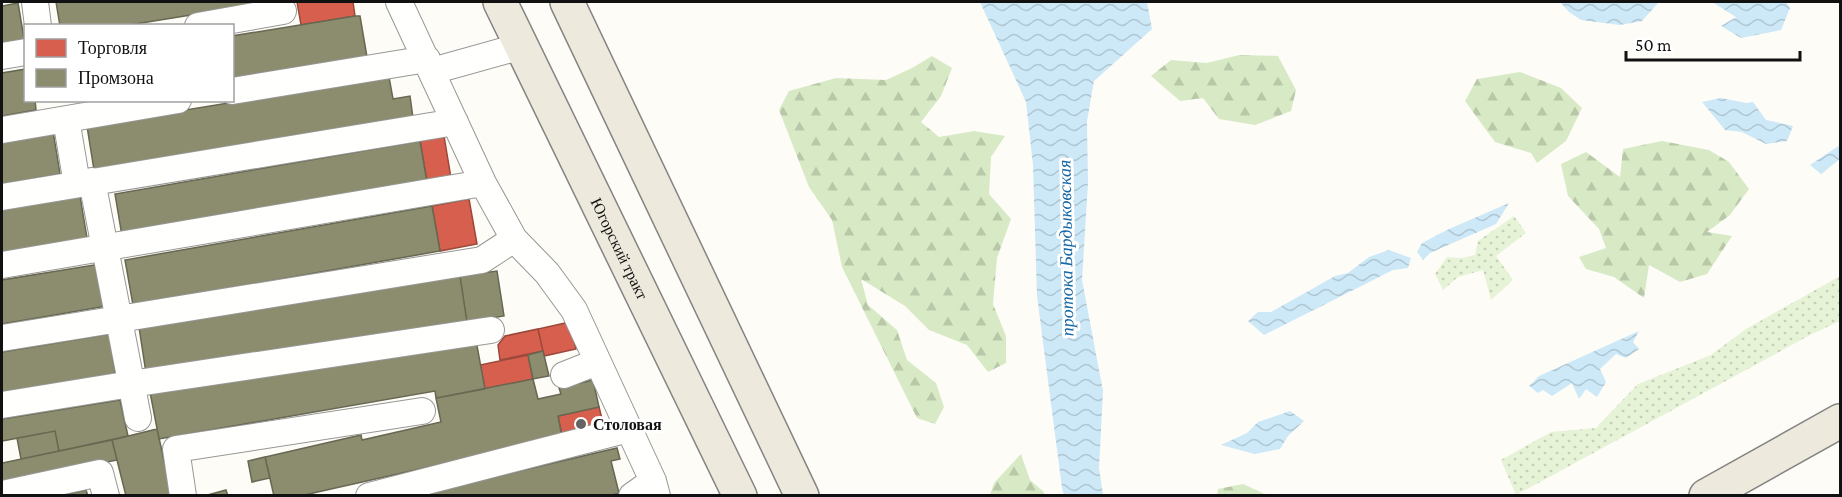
<svg xmlns="http://www.w3.org/2000/svg" width="1842" height="497" font-family="'Crimson Pro',serif">
<style>
.grass{fill:url(#grass-dots)}
.forest{fill:url(#forest-firs)}
.water{fill:url(#water-waves)}
.shops{fill:#d6604d;stroke:#9b483b;stroke-width:1.5}
.industry{fill:#8c8c6e;stroke:#676752;stroke-width:1.5}
.lines{fill:none;stroke-linecap:round;stroke-linejoin:round}
.minor-casing{stroke:#979795;stroke-width:28}
.major-casing{stroke:#858482;stroke-width:36}
.minor{stroke:#fffffe;stroke-width:26}
.major{stroke:#ede9dc;stroke-width:33}
.poi-dot{fill:#646362;stroke:#fff;stroke-width:2}
.labels{text-anchor:middle;dominant-baseline:central;stroke-width:6;stroke-linejoin:round;paint-order:stroke}
.street-label{font-size:16px;fill:#111;stroke:#fff}
.poi-label{font-size:16px;font-weight:bold;fill:#111;stroke:#fff;text-anchor:start}
.water-label{font-size:18px;font-style:italic;fill:#1768a6;stroke:#fff}
</style>
<defs>
<pattern id="grass-dots" width="8" height="8" patternUnits="userSpaceOnUse" patternTransform="scale(1.5)"><rect width="8" height="8" fill="#e7f3d7"/><path d="M2 2h.1M6 6h.1" fill="none" stroke="#c5cfb8" stroke-width="1.8" stroke-linecap="round"/></pattern>
<pattern id="forest-firs" width="22" height="20" patternUnits="userSpaceOnUse" patternTransform="scale(1.5)"><rect width="22" height="20" fill="#d8eac5"/><path d="M5 1l3.5 6h-7zM16 11l3.5 6h-7z" fill="#b8c8a8"/></pattern>
<pattern id="water-waves" width="16" height="10" patternUnits="userSpaceOnUse" patternTransform="scale(1.5)"><rect width="16" height="10" fill="#cde8f7"/><path d="M0 5q4-4 8 0t8 0" fill="none" stroke="#afc6d3"/></pattern>
</defs>
<rect width="100%" height="100%" fill="#fdfcf7"/>
<path class="grass" d="M1514,216L1526,233L1496,256L1513,280L1491,300L1483,270L1458,277L1443,290L1435,274L1447,257L1462,258L1475,255L1478,241Z
M1840,276V321L1812,334L1516,495L1501,460L1551,432L1596,428L1638,384L1711,355L1746,329Z"/>
<path class="forest" d="M1239,55L1278,56L1296,90L1291,111L1255,125L1219,119L1203,98L1180,101L1151,76L1171,60L1207,63Z
M932,56L952,68L941,96L921,122L939,137L974,131L1005,136L991,157L989,194L1011,219L997,258L993,304L1006,336V363L988,372L967,345L929,330L905,306L861,279L868,305L897,330L907,360L936,383L944,407L935,424L917,418L842,267L832,220L809,187L779,110L789,91L836,78L886,80L912,68Z
M1520,72L1561,88L1582,108L1566,141L1537,163L1531,153L1495,142L1465,101L1477,79Z
M1662,141L1709,150L1729,162L1749,189L1730,215L1707,232L1732,236L1707,274L1680,282L1649,265L1644,298L1614,277L1586,269L1579,257L1606,248L1599,229L1568,196L1561,164L1586,152L1620,177L1623,149Z
M1021,454L1030,480L1044,492V495H990L994,483Z
M1243,484L1267,495H1217L1218,489Z"/>
<path class="water" d="M980,2H1147L1152,29L1094,81L1087,121L1088,183L1082,280L1103,391L1099,468L1103,495H1064L1062,488L1037,296L1033,165L1026,102Z
M1560,2H1658V3L1642,21L1620,25L1581,20L1569,12Z
M1712,2H1786L1790,8L1781,30L1741,38L1721,26L1736,17Z
M1721,98L1746,103L1753,102L1766,120L1793,126L1787,141L1766,144L1742,132L1725,130L1702,102Z
M1840,145V159L1821,174L1810,165Z
M1509,203L1496,224L1430,253L1423,260L1417,252L1422,243L1449,229Z
M1389,250L1411,258L1408,268L1393,270L1264,335L1248,321L1258,312H1271L1335,276L1348,273L1369,257Z
M1639,331L1633,342L1639,349L1626,358L1616,354L1600,369L1606,382L1597,397L1586,389L1579,399L1572,383L1552,396L1543,390L1538,393L1529,386L1539,376Z
M1290,411L1304,421L1288,436L1280,449L1255,454L1221,445L1247,433L1258,422Z"/>
<path class="shops" d="M297,2H353L355,16L301,25Z
M444,136L451,178L427,182L420,141Z
M469,199L477,244L440,251L432,206Z
M570,322L576,349L544,356L538,329Z
M538,329L543,351L500,360L498,345L505,336Z
M528,355L533,379L485,389L480,365Z
M599,407L605,431L563,441L558,416Z"/>
<path class="industry" d="M56,2H271L123,26H60Z
M18,3L25,44L2,47V6Z
M355,16H360L367,57L232,78V36Z
M26,69V100H35L36,110L2,116V73Z
M389,77L393,99L410,96L413,118L94,170L87,126Z
M53,131L60,174L2,184V140Z
M420,141L427,182L122,236L115,194Z
M80,196L87,238L2,253V209Z
M432,206L440,251L133,305L125,260Z
M100,264L107,306L2,324V280Z
M497,271L504,316L467,322L460,276Z
M460,276L467,322L146,373L139,327Z
M109,334L116,377L2,397V352Z
M475,335L485,389L436,398L435,391L159,439L150,392Z
M543,351L549,376L533,379L528,355Z
M533,379L538,399L561,394L559,388L593,380L599,407L558,416L562,437L300,496H274L265,457L361,435L362,440L441,422L436,398Z
M120,400L128,436L59,451L55,431L2,441V419Z
M157,429L172,496H126L112,440Z
M55,431L59,451L21,459L17,438Z
M112,440L117,460L2,484V463Z
M617,448L620,459L611,461L619,493L609,496H413Z
M265,457L270,478L252,482L248,461Z
M86,490L88,496H59Z
M226,490L228,496H204Z"/>
<g class="lines">
<g class="minor-casing">
<path id="minor" d="M35,2L38,26
M399,2L483,183L514,239L547,273L574,310L653,481L657,496
M198,26L283,11
M2,56L26,52
M432,71L522,46
M232,91L427,59
M66,119L77,184
M2,130L178,100
M92,181L138,418
M2,197L455,122
M2,265L483,183
M2,338L482,260L514,239
M564,375L597,362
M2,405L131,384L491,330
M2,494L100,473L106,496
M183,496L176,449L422,411
M369,496L629,429
M632,496L653,481"/>
</g>
<g class="major-casing">
<g id="major">
<path id="s1" d="M500,2L740,496"/>
<path d="M567,2L802,496"/>
<path d="M1706,496L1840,421"/>
</g>
</g>
<use href="#minor" class="minor"/>
<use href="#major" class="major"/>
</g>
<circle class="poi-dot" cx="581" cy="424" r="6"/>
<g class="labels">
<g class="street-label">
<text stroke="none"><textPath href="#s1" startOffset="274">Югорский тракт</textPath></text>
</g>
<g class="poi-label">
<text x="593" y="424">Столовая</text>
</g>
<g class="water-label">
<text transform="translate(1066 248) rotate(-91)">протока Бардыковская</text>
</g>
</g>
<rect width="1842" height="497" fill="none" stroke="#111111" stroke-width="6"/>
<rect x="24" y="24" width="210" height="78" fill="#ffffff" stroke="#a0a0a0" stroke-width="1.5"/>
<rect x="36" y="39" width="30" height="18" fill="#d6604d" stroke="#a0a0a0" stroke-width="1.5"/>
<text x="78" y="54" font-size="18" fill="#111111">Торговля</text>
<rect x="36" y="69" width="30" height="18" fill="#8c8c6e" stroke="#a0a0a0" stroke-width="1.5"/>
<text x="78" y="84" font-size="18" fill="#111111">Промзона</text>
<path d="M1626 51v9h174v-9" fill="none" stroke="#111111" stroke-width="3"/>
<text x="1635" y="51" font-size="18" fill="#111111" stroke="#ffffff" stroke-width="4.5" paint-order="stroke">50 m</text>
</svg>
